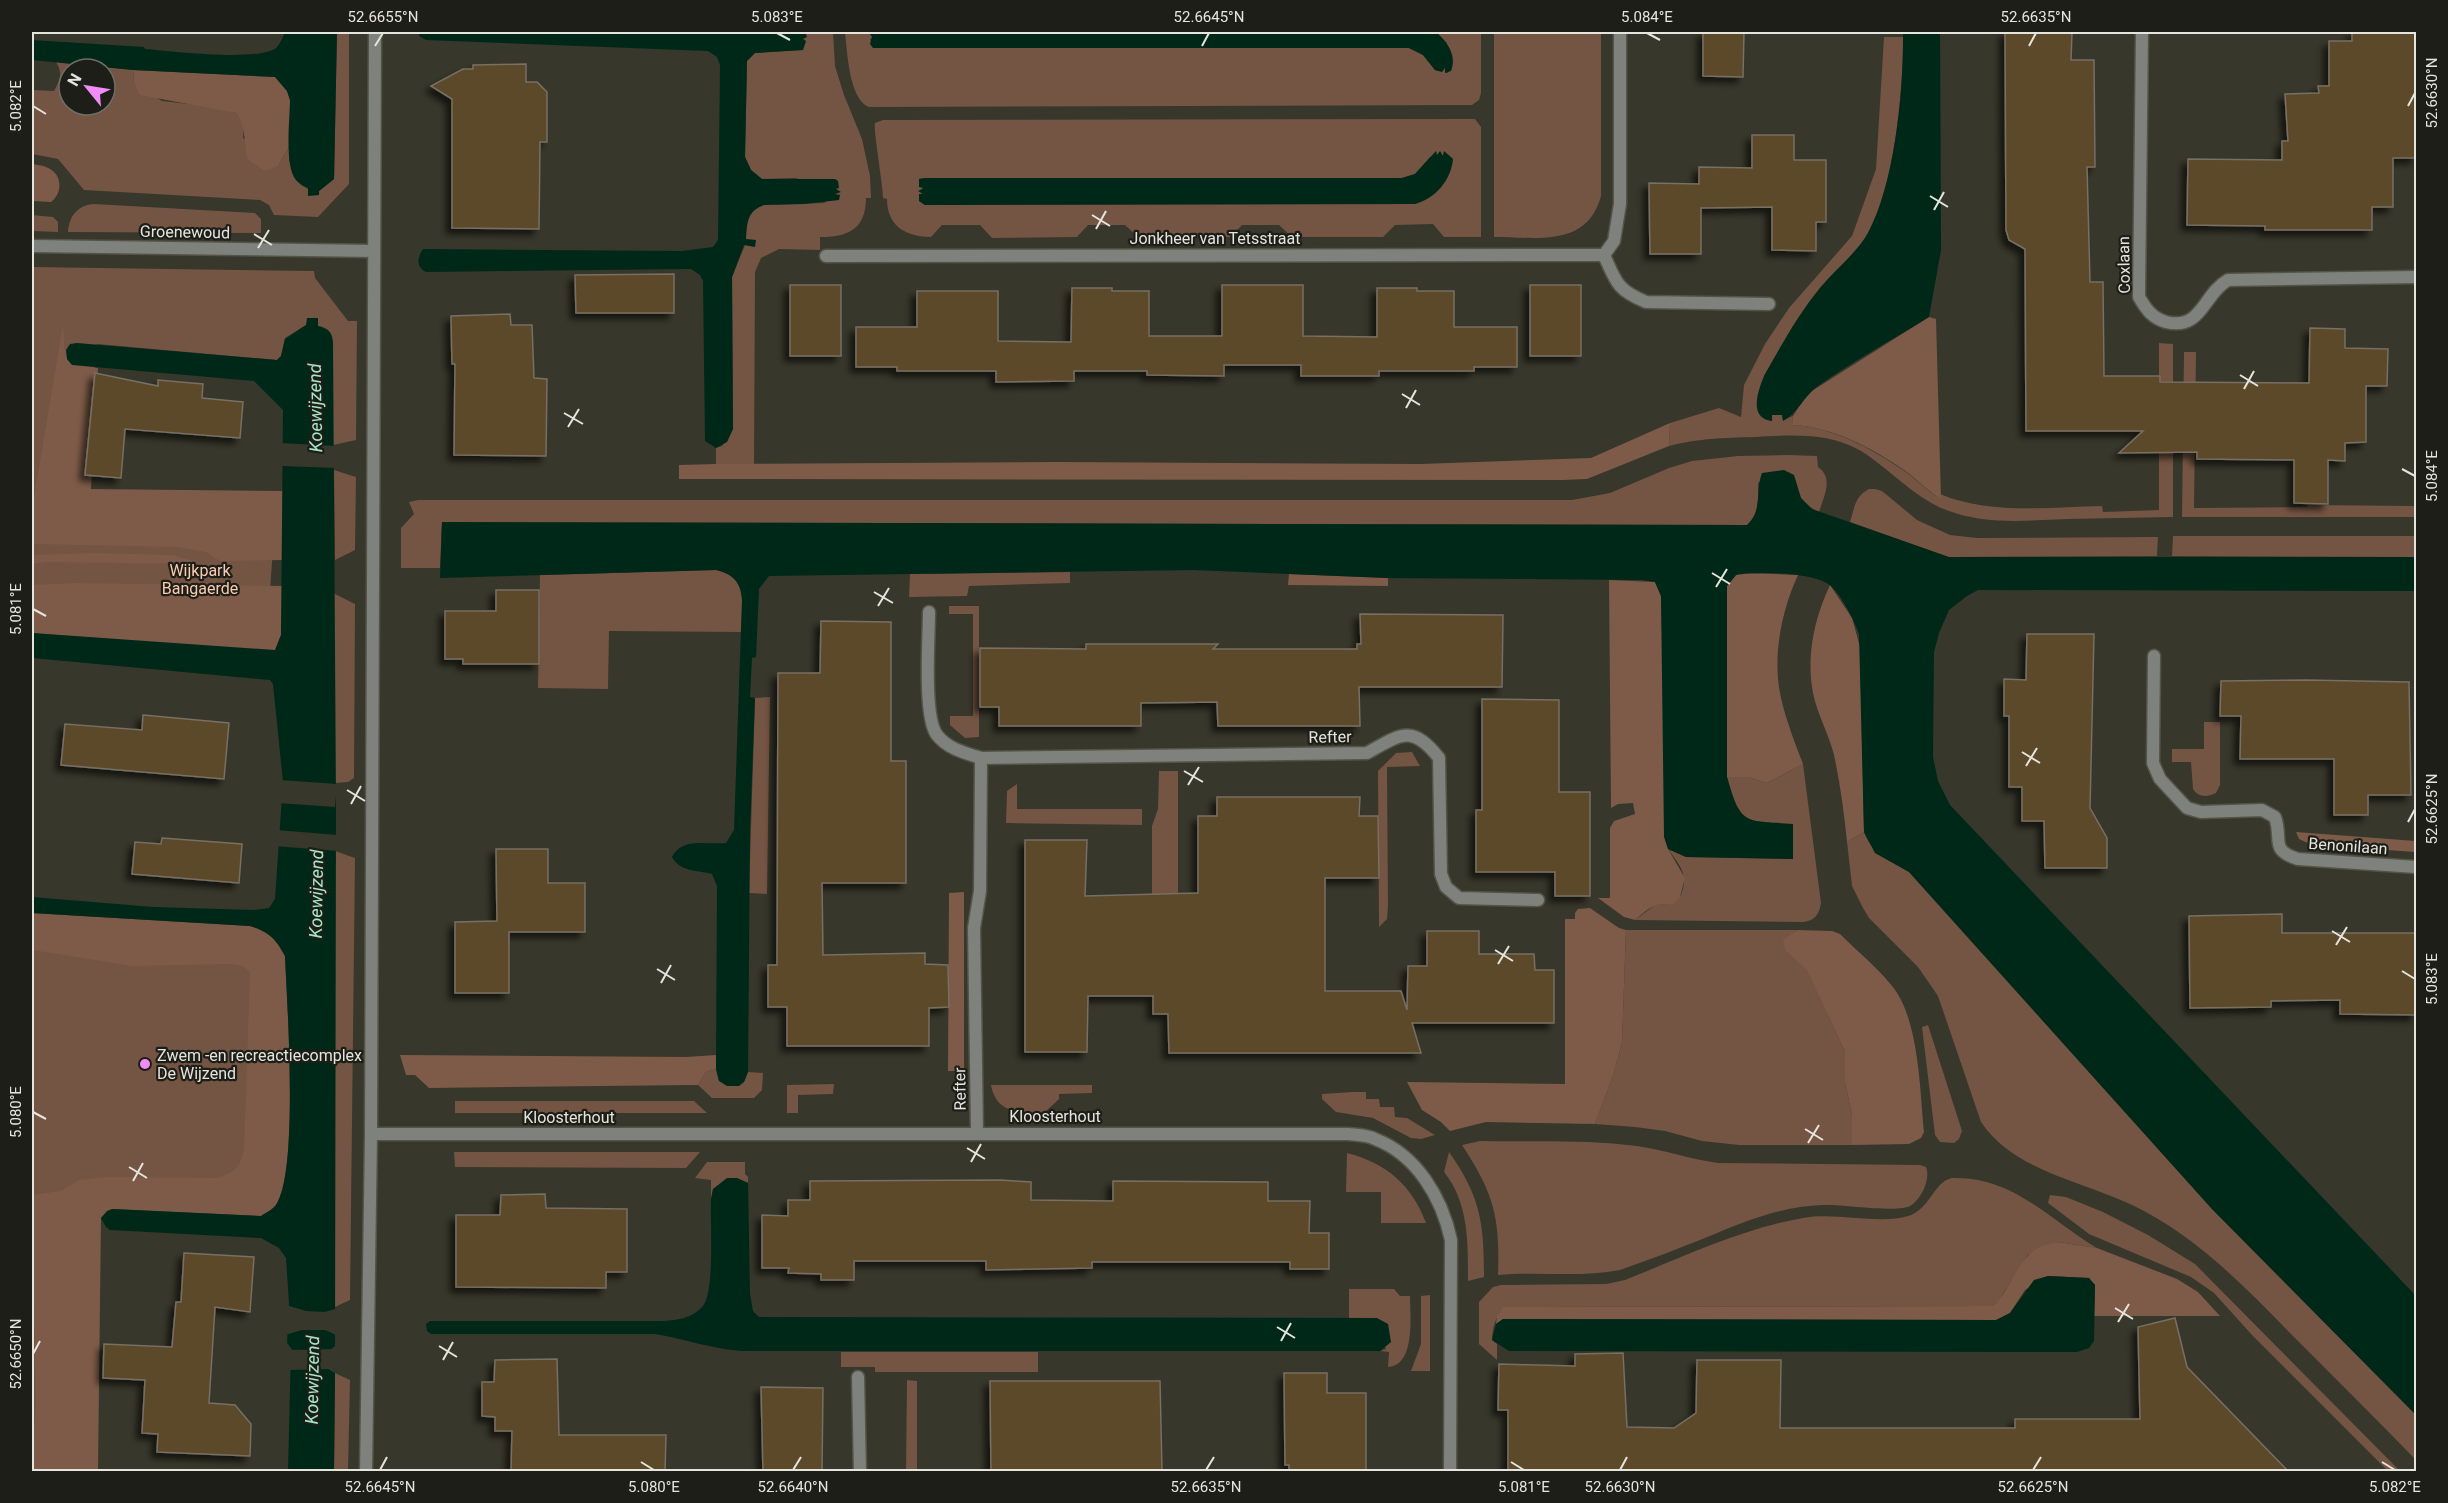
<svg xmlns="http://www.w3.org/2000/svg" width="2448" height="1503" font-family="Roboto,sans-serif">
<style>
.green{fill:#745442;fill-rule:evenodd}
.forest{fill:#7d5b48}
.water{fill:#002818}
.pier{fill:#37372b}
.building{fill:#5b4829;stroke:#776f64;stroke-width:1.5;filter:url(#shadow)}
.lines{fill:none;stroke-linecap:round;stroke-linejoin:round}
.minor-casing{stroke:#535348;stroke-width:15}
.minor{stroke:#7e817c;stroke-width:12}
.ticks{fill:none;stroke:#e5e5de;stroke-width:2}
.poi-dot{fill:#f18bf5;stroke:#1e1e19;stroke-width:2}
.labels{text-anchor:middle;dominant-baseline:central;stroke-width:4.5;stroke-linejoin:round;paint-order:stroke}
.street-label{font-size:16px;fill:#e5e5de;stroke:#1e1e19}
.park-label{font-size:16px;fill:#fbcbb0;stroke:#1e1e19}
.poi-label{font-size:16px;fill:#e5e5de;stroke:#1e1e19;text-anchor:start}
.water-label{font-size:18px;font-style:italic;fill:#a4e8c6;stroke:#1e1e19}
.neatline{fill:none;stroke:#e5e5de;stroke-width:2}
.ticks-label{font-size:15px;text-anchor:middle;fill:#e5e5de}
</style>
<defs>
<filter id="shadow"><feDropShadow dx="-5.5" dy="5.5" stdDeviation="3" flood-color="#0009"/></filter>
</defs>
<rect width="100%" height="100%" fill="#37372b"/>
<path class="green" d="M337,32H349V184L318,217L274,215L269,205L260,200L84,190L58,159L32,154V90L54,91C60,80 63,73 56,62L133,70L134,83L162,101L208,106L236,113L244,124L243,138L278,166L290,145L289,160L301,185L319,195V191L334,179ZM69,69H105V105H69Z
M805,32H833L835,66L844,95L862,139L870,176L871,198H866C866,230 847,237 820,237V250L779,249L761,258L755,272L754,464H716V448L722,446L733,429L732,277L745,245L755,246L746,239C747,223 747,211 764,205L824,203L835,194L836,188L795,178L762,179L751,170L745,157L747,61L755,53L803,50L801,34Z
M845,32H875V37L870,39L873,48H1409L1423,55L1435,70L1438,71L1439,68L1445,67L1446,73H1448L1447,43L1436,32H1481V93L1479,100L1472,105L869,107C849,100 847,50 845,32Z
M1494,32H1601V196C1587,248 1537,237 1494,237Z
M1884,37H1903C1903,92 1895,184 1868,233C1856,254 1835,269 1820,288C1798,315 1781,346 1764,376L1772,420L1771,415H1782L1783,420L1793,416L1792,425C1833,427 1870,448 1903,470C1917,479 1926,491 1940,498V494C1990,515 2048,507 2102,506L2103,512L2159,510V343L2173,344V517C2138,518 2103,518 2068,519C2030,520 1992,525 1955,513C1917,502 1893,471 1861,451C1828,432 1791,435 1755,437C1722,438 1702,438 1669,446L1670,423L1719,408L1741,417L1744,385L1765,344L1789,308L1852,236L1876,169Z
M1475,119L1481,127V237H1444L1433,224L1395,225L1383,237H1292L1279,225H1242L1231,237H1138L1125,225H1088L1077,237L992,238L980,225H942L931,237C906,237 887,226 887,199L883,198C883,184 873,130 875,123L883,120ZM1444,152L1453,159L1437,191L1415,204L925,205L919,201L920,194L924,193L919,179L925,178H1402L1415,174L1430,157L1443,156Z
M94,204L255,213L261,219V233L68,232C69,216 78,205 94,204Z
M32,215L53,217L58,222V232L32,231Z
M32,267L314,271L315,278L348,321H357L356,440L333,445V342L306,325L285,338L281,356L277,360L97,344L79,507L275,517L266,651L32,633Z
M2184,352H2196L2194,508L2307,507L2308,505L2416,506V517H2182Z
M1789,455L1817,456L1818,467C1834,478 1824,496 1819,512C1802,505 1793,487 1783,472H1771L1758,483C1758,499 1760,513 1747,525L442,522L440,568H401V528L414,514L409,502L418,500H1572L1610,493L1669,468L1692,461L1738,456Z
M334,470L356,477L355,550L335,560Z
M1869,489H1875L1882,491L1917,520L1950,535L1977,538L2158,537L2157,556L1948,557L1850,522C1854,509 1855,496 1869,489Z
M2173,536H2416V557L2172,556Z
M716,570C750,578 742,605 741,632L609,631L608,689L538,688L540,575Z
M1070,572V583L969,586L967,596L909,597L910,574Z
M333,593L355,604L354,778L348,782L335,783Z
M949,606H979V737L965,738L950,725V716H973V614H949Z
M770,697L767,894L749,893L755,698Z
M2204,722H2220V785L2216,793C2207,797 2199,798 2193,789L2191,762H2172V749H2204Z
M1412,752L1420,766L1387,767L1388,906L1387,919L1379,927L1378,771L1396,753Z
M1803,764L1821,903C1819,915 1815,920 1804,922L1635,920L1656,904L1680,897C1690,875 1680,866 1668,849L1686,857L1793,859V825C1745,820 1741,827 1727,777H1748L1767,783Z
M1159,771H1178V927L1152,917V826L1158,809Z
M1017,784V809H1142V825L1006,823L1007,791Z
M1864,832C1872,855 1890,860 1909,872L2212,1209L2416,1415V1460C2375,1418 2333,1376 2291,1334C2242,1284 2194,1234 2130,1204C2080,1181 2013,1170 1981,1122L1938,996L1918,967L1869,918L1863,908L1852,886L1847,842Z
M335,851L355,858L350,1300L335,1307Z
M32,925L265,942L251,1187L70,1191L32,1471Z
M1626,930H1797L1784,940L1818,962V993L1845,1052V1083L1852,1114V1145H1739L1702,1141L1665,1131L1635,1127L1595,1124L1613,1076L1622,1042Z
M1928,1025L1962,1131L1959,1139L1954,1143L1940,1142L1935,1135L1922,1027Z
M716,1069L719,1081L744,1082L748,1072L763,1073L762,1090L754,1098H712L698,1085L706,1072Z
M834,1084L833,1094L798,1095V1113H787V1085Z
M991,1085H1092V1093L1059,1094V1099L1043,1114C1019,1113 996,1113 991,1085Z
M1352,1092H1366V1099H1379L1380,1107H1394L1395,1117L1407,1118L1435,1135L1421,1139L1411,1138L1373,1118L1336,1112L1322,1099V1094Z
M455,1101H694L707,1113H455Z
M1480,1141C1532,1142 1585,1139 1637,1146C1664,1150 1690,1159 1718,1163L1920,1165L1926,1167C1931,1179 1921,1200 1910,1206C1898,1213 1841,1204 1823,1205C1781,1206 1743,1222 1705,1238C1677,1249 1649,1260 1620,1270C1579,1278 1538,1271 1498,1275C1500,1217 1494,1194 1462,1145Z
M454,1152H700L686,1168L455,1167Z
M1449,1152C1481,1197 1484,1224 1484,1277L1468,1281C1468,1243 1469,1203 1444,1172Z
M1347,1153C1386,1163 1412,1185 1426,1223H1381V1192H1346Z
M707,1162H745V1174L748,1177V1183L737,1178L713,1189L711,1199V1180L695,1178Z
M1952,1178C2013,1176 2048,1219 2097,1248L2058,1242L2028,1255L1999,1300L1993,1306L1504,1307C1496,1315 1492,1329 1492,1340L1497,1344V1360L1479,1344V1302L1493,1287L1501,1285L1606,1284L1625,1280C1683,1257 1741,1229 1803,1218C1836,1212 1880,1225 1908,1216C1930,1210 1933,1182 1952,1178Z
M2050,1195L2066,1197L2103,1212L2148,1235L2195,1264L2400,1471H2388L2252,1335L2214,1293L2191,1277L2089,1234L2048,1203Z
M1349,1289H1394L1400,1296H1410C1410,1314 1416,1366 1388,1367L1389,1352L1380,1351L1386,1349L1377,1318H1349Z
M1430,1295V1371H1411L1421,1344V1296Z
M841,1352H1038V1372H875V1367H841Z
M335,1373L350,1380L348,1471L334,1472Z
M907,1380L917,1381V1471H906Z"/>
<path class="forest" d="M133,70L275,77L287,91L290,100V145L278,166L265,171L247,159C244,142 246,126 236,113L140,95L134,83Z
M32,164C36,165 42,165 46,167C63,173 63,193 51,202L32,201Z
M1929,317L1936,319L1941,499C1927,491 1917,479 1904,470C1870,447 1833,427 1792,425L1793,416L1807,394Z
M63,324C66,360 60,362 98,368L91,489L283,491L282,560L220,561L206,552L177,547L32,544V509Z
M1670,423L1669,446L1587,479L1563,480L679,479V465L716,464L1058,462L1421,464L1591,458Z
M96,553L173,555L193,561L189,564L46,562L32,564V555Z
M1743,573L1798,575C1781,612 1772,658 1781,698C1786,720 1795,743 1803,764L1767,783L1748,777H1727V586L1736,575Z
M1289,574L1388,578V586L1288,585Z
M1609,580L1655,582L1661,596L1668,849L1685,878L1680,897L1672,905C1656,900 1647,910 1635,920L1624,917L1598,898H1610V828L1614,821L1635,814L1633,803L1618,804L1611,808Z
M74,583L283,586L281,635L275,651H266L32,633V585Z
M1830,585L1852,618L1860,647L1864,832L1847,842C1844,812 1840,783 1834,755C1829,734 1817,714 1813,693C1806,656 1814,619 1830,585Z
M2296,832L2416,841V852L2312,845L2299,839Z
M964,892V1071H948L949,893Z
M1590,908L1619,928L1626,930L1622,1042L1613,1076L1595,1124L1486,1122L1450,1131L1441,1122L1422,1110L1407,1082L1565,1084V919H1575V913L1578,909Z
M32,913L250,926C269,932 276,939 285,956C287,1003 299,1171 276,1205C273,1209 266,1213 261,1216L112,1209L101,1218L98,1471H32L36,1403L32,1195L60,1191L79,1180L107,1177L218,1178C236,1171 240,1168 244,1149L250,972L242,966L231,964L132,966L32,950Z
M1797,930L1832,931L1840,934C1857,951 1877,967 1892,986C1919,1018 1920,1091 1924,1132L1921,1138L1909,1144L1852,1145V1114L1845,1083V1052L1807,970L1785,950L1783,940Z
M400,1055L686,1057L716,1055V1069L706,1072L698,1085H694L429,1088L415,1075H406Z
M2058,1242L2097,1248L2177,1279L2198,1292L2220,1316H2094L2095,1285L2089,1278L2048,1276L2025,1290L2010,1313L1996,1320L1503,1319L1496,1324L1497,1316L1503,1307L1993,1306C2011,1290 2017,1258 2040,1247C2045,1244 2052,1244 2058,1242Z"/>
<path class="water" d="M285,32H337L334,179L319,191V195L308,196V188C304,186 299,184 296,180C284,166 290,118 290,100L287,91L275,77L133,70L32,60V40L144,47L145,49C171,51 257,62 276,48C280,44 283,37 285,32Z
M419,32H805L807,37L803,39L806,41L803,50L755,53L747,61L745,157L751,170L762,179H835L838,181L839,188L836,189L841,192L835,194L840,195L839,200L804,204L764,205C747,211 747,222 746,239L756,240L755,247L744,245L732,277L733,429L727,442L716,448L705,441L703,281L700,275L691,269L426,272C416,267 417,258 423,249L682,251L713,247L718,240L720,65L717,57L708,51L426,40L419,36Z
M875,32H1436C1448,43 1457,55 1451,71L1445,73V68L1442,72L1435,70L1423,55L1409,48H873L870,44L872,37L870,34Z
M1903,32H1940L1941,250L1929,317C1892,340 1853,361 1818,386C1803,397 1798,413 1783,421L1782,415H1772V421C1748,418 1758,391 1764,376C1781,346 1798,315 1820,288C1836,269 1856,254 1868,233C1895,183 1904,88 1903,32Z
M1436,151L1437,155L1440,151L1443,156L1444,151L1453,159C1451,180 1436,198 1415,204L925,205L919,201V194H923L918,191L924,188L919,187V179L925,178H1402L1415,174Z
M307,318H318V326C328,328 332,332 333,342L336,805L335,1346L329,1351L328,1369L335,1373L334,1471H288L291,1348L287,1343L289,1303L286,1258L279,1248L261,1238L110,1230L106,1227L101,1218L107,1211L112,1209L261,1216C266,1213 273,1209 276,1205C299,1171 287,1003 285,956C276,939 269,932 250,926L32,913V897L153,907L254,910L269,908L275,899L283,782L273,684L270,680L32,658V633L275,650L281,635L283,410L254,381L72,365L67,359L66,350L70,344L77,343L277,360L281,356L285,339L306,325Z
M1784,470L1794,475L1801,498L1812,509L1949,557H2416V591L1978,590L1967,596L1949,610L1939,633L1934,652L1933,757L1938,781L1950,805L2416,1296V1415L2212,1209L1909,872L1875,853L1864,832L1859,634C1853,618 1843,598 1831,586C1815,572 1757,571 1736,575L1727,586V777C1741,827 1745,820 1793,824V859L1686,857L1668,849L1664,837L1661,596L1655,582L1642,580L1388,578L1194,570L769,576L759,589L756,657L752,658L750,697L755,698L750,830L748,1072L744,1082L739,1086H727L719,1081L716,1069L717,886L712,874C697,870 680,872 672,857C682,837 707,845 726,843L734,830L742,600C741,582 733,574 716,570L440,578L442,522L1747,525C1763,511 1755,491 1762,473Z
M727,1178H737L748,1183L750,1294L753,1311L759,1317L1377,1318L1388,1324L1391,1342L1380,1351H742C712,1349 685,1339 655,1334H431L427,1331L426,1324L430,1321H664C678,1320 693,1318 703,1306C715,1291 710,1222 711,1199L713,1189Z
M2048,1276L2089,1278L2095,1285L2094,1341L2089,1348L2077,1352L1509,1351L1492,1340L1496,1324L1503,1319L1996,1320L2010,1313L2034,1280Z"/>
<path class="pier" d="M280,443L336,446L337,468L280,466Z
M280,780L337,784L335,807L278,803Z
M276,830L338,835V851L274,846Z
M286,1305L306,1311L325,1312L338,1308V1336L325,1330H302L285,1335Z
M285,1346L293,1350L336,1349L332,1352V1368L338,1372L332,1369L288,1370V1349Z"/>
<path class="building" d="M1703,32H1744L1743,77L1703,76Z
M2005,32H2072L2071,60H2094L2095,167H2087L2090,282H2103L2104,376H2160V382L2309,383L2310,328L2345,329V348L2388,349L2387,386H2366V442L2345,443V461L2328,460V504L2294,503V460L2197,459V452L2119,453L2143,431H2026L2025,249L2009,240L2006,230Z
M2352,32H2416V158H2393V207H2372V230H2265V226L2187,225L2188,159L2282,160V141H2288L2285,94L2319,93L2318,86H2329V41H2352Z
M526,64V82H537L547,92V142H540L539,229L452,228V99L431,86L463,69H473V65Z
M1752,135H1794V160H1826V222H1816V251L1772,250V207L1701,208V254H1650L1649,183L1699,184V167L1752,168Z
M674,274V313H576L575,275Z
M790,285H841V356H790Z
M1222,285H1303V336L1377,337V288H1417V291H1454V327H1517V367H1474V371H1379V376H1301V365H1224V376L1147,375V371H1074V381L996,382V371H897V367H856V327H917V291H998V341L1071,342L1072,288H1112V291H1149V336H1222Z
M1530,285H1581V356H1530Z
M510,314L511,325H532L534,378L547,379L546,456L454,455L455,364H452L451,316Z
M95,373L158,386V380L203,384L202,398L243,402L240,438L125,429L121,478L85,475Z
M496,590H539V664H463V659H445V611H496Z
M1360,614L1503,615L1502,687H1359L1360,726H1218L1217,702L1141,703V726H999V707H980V648L1086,649V644H1218L1213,649H1357V644H1361Z
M821,621L891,622V761H906V883H822L823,955L925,953V964L948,965L949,1007L929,1008V1046H787V1007H768V965H777L778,673H820Z
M2027,634H2094L2090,808L2107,838V868H2045L2044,821H2022V787H2009V716H2004V679L2026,680Z
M2306,680L2409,682L2411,795H2368V815H2334V759H2240L2241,716H2220L2221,681Z
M1482,699L1559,700V792H1590V896H1555V872H1476V810H1482Z
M143,715L229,723L224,779L61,765L65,724L142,730Z
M1217,797H1360L1359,816H1378L1379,878H1325V991H1401L1407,1010L1408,966H1427V931H1479V954H1534L1535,970H1554V1023H1412L1421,1053H1169L1168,1014H1153V996H1088L1087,1052H1025V840H1087L1085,896L1198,893V816H1217Z
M162,838L242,844L239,883L132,874L135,842L161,844Z
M496,849H548V883H585V932H509V993H455V922L497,921Z
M2282,914V933H2416V1015L2340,1014V1000L2271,1001V1007L2190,1008L2189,916Z
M1000,1180L1031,1182V1200L1113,1201V1181L1268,1182V1201H1310L1309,1233H1329V1269H1290V1262H1092V1268L986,1270V1261H854V1280H821V1274L788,1273L789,1268H762V1215L788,1216V1200H810V1181Z
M545,1194L546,1208L627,1209V1272H606V1288L456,1287V1215H500L501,1195Z
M184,1253L254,1257L250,1312L215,1307L209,1403L235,1405L251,1424L250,1456L157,1452L158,1434L142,1433L145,1380L103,1378L104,1344L172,1347L176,1302H181Z
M2175,1318L2187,1367L2289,1472H1508V1410H1498L1499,1364L1575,1366V1354L1623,1353L1627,1427L1674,1428L1696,1413L1697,1360H1781L1780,1428H2015V1419H2140L2138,1327Z
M557,1359L559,1435H666L665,1472H511L512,1431H495V1417L482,1416V1382H494L495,1360Z
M1284,1373H1327V1393H1366V1472H1289V1465H1285Z
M990,1381H1160L1162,1472H991Z
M761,1387L823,1388L822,1472H763Z"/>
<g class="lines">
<g class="minor-casing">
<path id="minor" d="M2142,32L2139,297C2146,309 2152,318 2166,322C2202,331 2203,294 2228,280L2416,277
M32,246L374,251
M1604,255C1616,282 1617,290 1646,302L1769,304
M826,256L1604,255L1614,241L1620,204V32
M929,612C929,638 923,717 937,735C948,749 965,753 981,758L1367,753C1401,734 1412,724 1439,758L1441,874L1446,887L1459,898L1538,900
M2154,656L2153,763L2160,779L2187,808L2201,812L2262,810L2275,817C2283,840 2269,850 2298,859L2416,867
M977,1132L974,928L980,891L981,758
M371,1134H1348C1356,1135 1367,1135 1375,1139C1417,1155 1442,1198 1451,1240L1450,1472
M858,1377L860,1472
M366,1472L371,1134L375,32"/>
</g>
<use href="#minor" class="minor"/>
</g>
<path class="ticks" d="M777,33L790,40M1647,33L1660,40M375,46L383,33M1202,46L1209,33M2029,46L2036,33M33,106L46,114M2408,106L2415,93M1930,196L1948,207M1934,210L1944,192M1092,215L1110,226M1096,229L1106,211M254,234L272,245M258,248L269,230M2240,375L2258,386M2244,389L2254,371M1402,394L1420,405M1406,408L1416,390M564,413L583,424M568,427L579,409M2402,469L2415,476M1712,573L1730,584M1716,587L1727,569M874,592L893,603M878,606L889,588M33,609L46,616M2022,752L2040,763M2026,766L2037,748M1184,771L1203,782M1188,785L1199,767M347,790L365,801M351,804L361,786M2408,822L2415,809M2332,931L2350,942M2336,945L2347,927M1495,950L1513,961M1498,964L1509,946M657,969L675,980M2402,971L2415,979M661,983L671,965M33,1112L46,1119M1805,1129L1823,1140M1808,1143L1819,1125M967,1148L985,1159M971,1162L981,1144M129,1167L147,1178M133,1181L143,1163M2115,1308L2133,1319M2118,1322L2129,1304M1277,1327L1295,1338M1281,1341L1291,1323M439,1346L457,1357M33,1354L40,1341M443,1360L453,1342M641,1462L654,1470M1511,1462L1524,1470M2382,1462L2395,1470M380,1470L387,1457M793,1470L801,1457M1206,1470L1214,1457M1620,1470L1627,1457M2033,1470L2041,1457"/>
<circle class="poi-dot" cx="145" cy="1064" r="6"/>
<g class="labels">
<g class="street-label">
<text transform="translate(185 232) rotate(1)">Groenewoud</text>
<text x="1215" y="238">Jonkheer van Tetsstraat</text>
<text transform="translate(2124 265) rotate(-91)">Coxlaan</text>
<text transform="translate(1330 737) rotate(-1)">Refter</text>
<text transform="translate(2348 846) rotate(4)">Benonilaan</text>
<text transform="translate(960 1089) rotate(-91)">Refter</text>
<text x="1055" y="1116">Kloosterhout</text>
<text x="569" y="1117">Kloosterhout</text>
</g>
<g class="park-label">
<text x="200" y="570">Wijkpark<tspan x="200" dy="18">Bangaerde</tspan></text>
</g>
<g class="poi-label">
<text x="157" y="1055">Zwem -en recreactiecomplex<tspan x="157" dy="18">De Wijzend</tspan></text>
</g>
<g class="water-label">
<text transform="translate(315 408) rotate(-91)">Koewijzend</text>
<text transform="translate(316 894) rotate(-89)">Koewijzend</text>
<text transform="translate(312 1380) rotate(-89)">Koewijzend</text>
</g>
</g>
<rect width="2448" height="1503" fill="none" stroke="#1e1e19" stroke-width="66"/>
<g transform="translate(87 87) rotate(300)"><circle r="28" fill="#1e1e19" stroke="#6e6e68" stroke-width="1.5"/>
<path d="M0-4.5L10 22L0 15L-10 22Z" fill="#f18bf5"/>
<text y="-9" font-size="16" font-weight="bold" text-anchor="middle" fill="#e5e5de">N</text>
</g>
<rect x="33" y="33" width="2382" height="1437" class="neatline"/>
<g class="ticks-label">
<text x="383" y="22">52.6655°N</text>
<text x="777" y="22">5.083°E</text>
<text x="1209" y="22">52.6645°N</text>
<text x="1647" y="22">5.084°E</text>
<text x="2036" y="22">52.6635°N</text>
<text transform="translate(2432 93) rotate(-90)" y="5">52.6630°N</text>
<text transform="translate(16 106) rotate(-90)" y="5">5.082°E</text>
<text transform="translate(2432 476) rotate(-90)" y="5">5.084°E</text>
<text transform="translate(16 609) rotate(-90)" y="5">5.081°E</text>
<text transform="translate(2432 809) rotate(-90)" y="5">52.6625°N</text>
<text transform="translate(2432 979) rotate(-90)" y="5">5.083°E</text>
<text transform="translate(16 1112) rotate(-90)" y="5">5.080°E</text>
<text transform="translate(16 1354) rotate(-90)" y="5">52.6650°N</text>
<text x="380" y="1492">52.6645°N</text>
<text x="654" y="1492">5.080°E</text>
<text x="793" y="1492">52.6640°N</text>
<text x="1206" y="1492">52.6635°N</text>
<text x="1524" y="1492">5.081°E</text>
<text x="1620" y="1492">52.6630°N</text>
<text x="2033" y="1492">52.6625°N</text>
<text x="2395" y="1492">5.082°E</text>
</g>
</svg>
